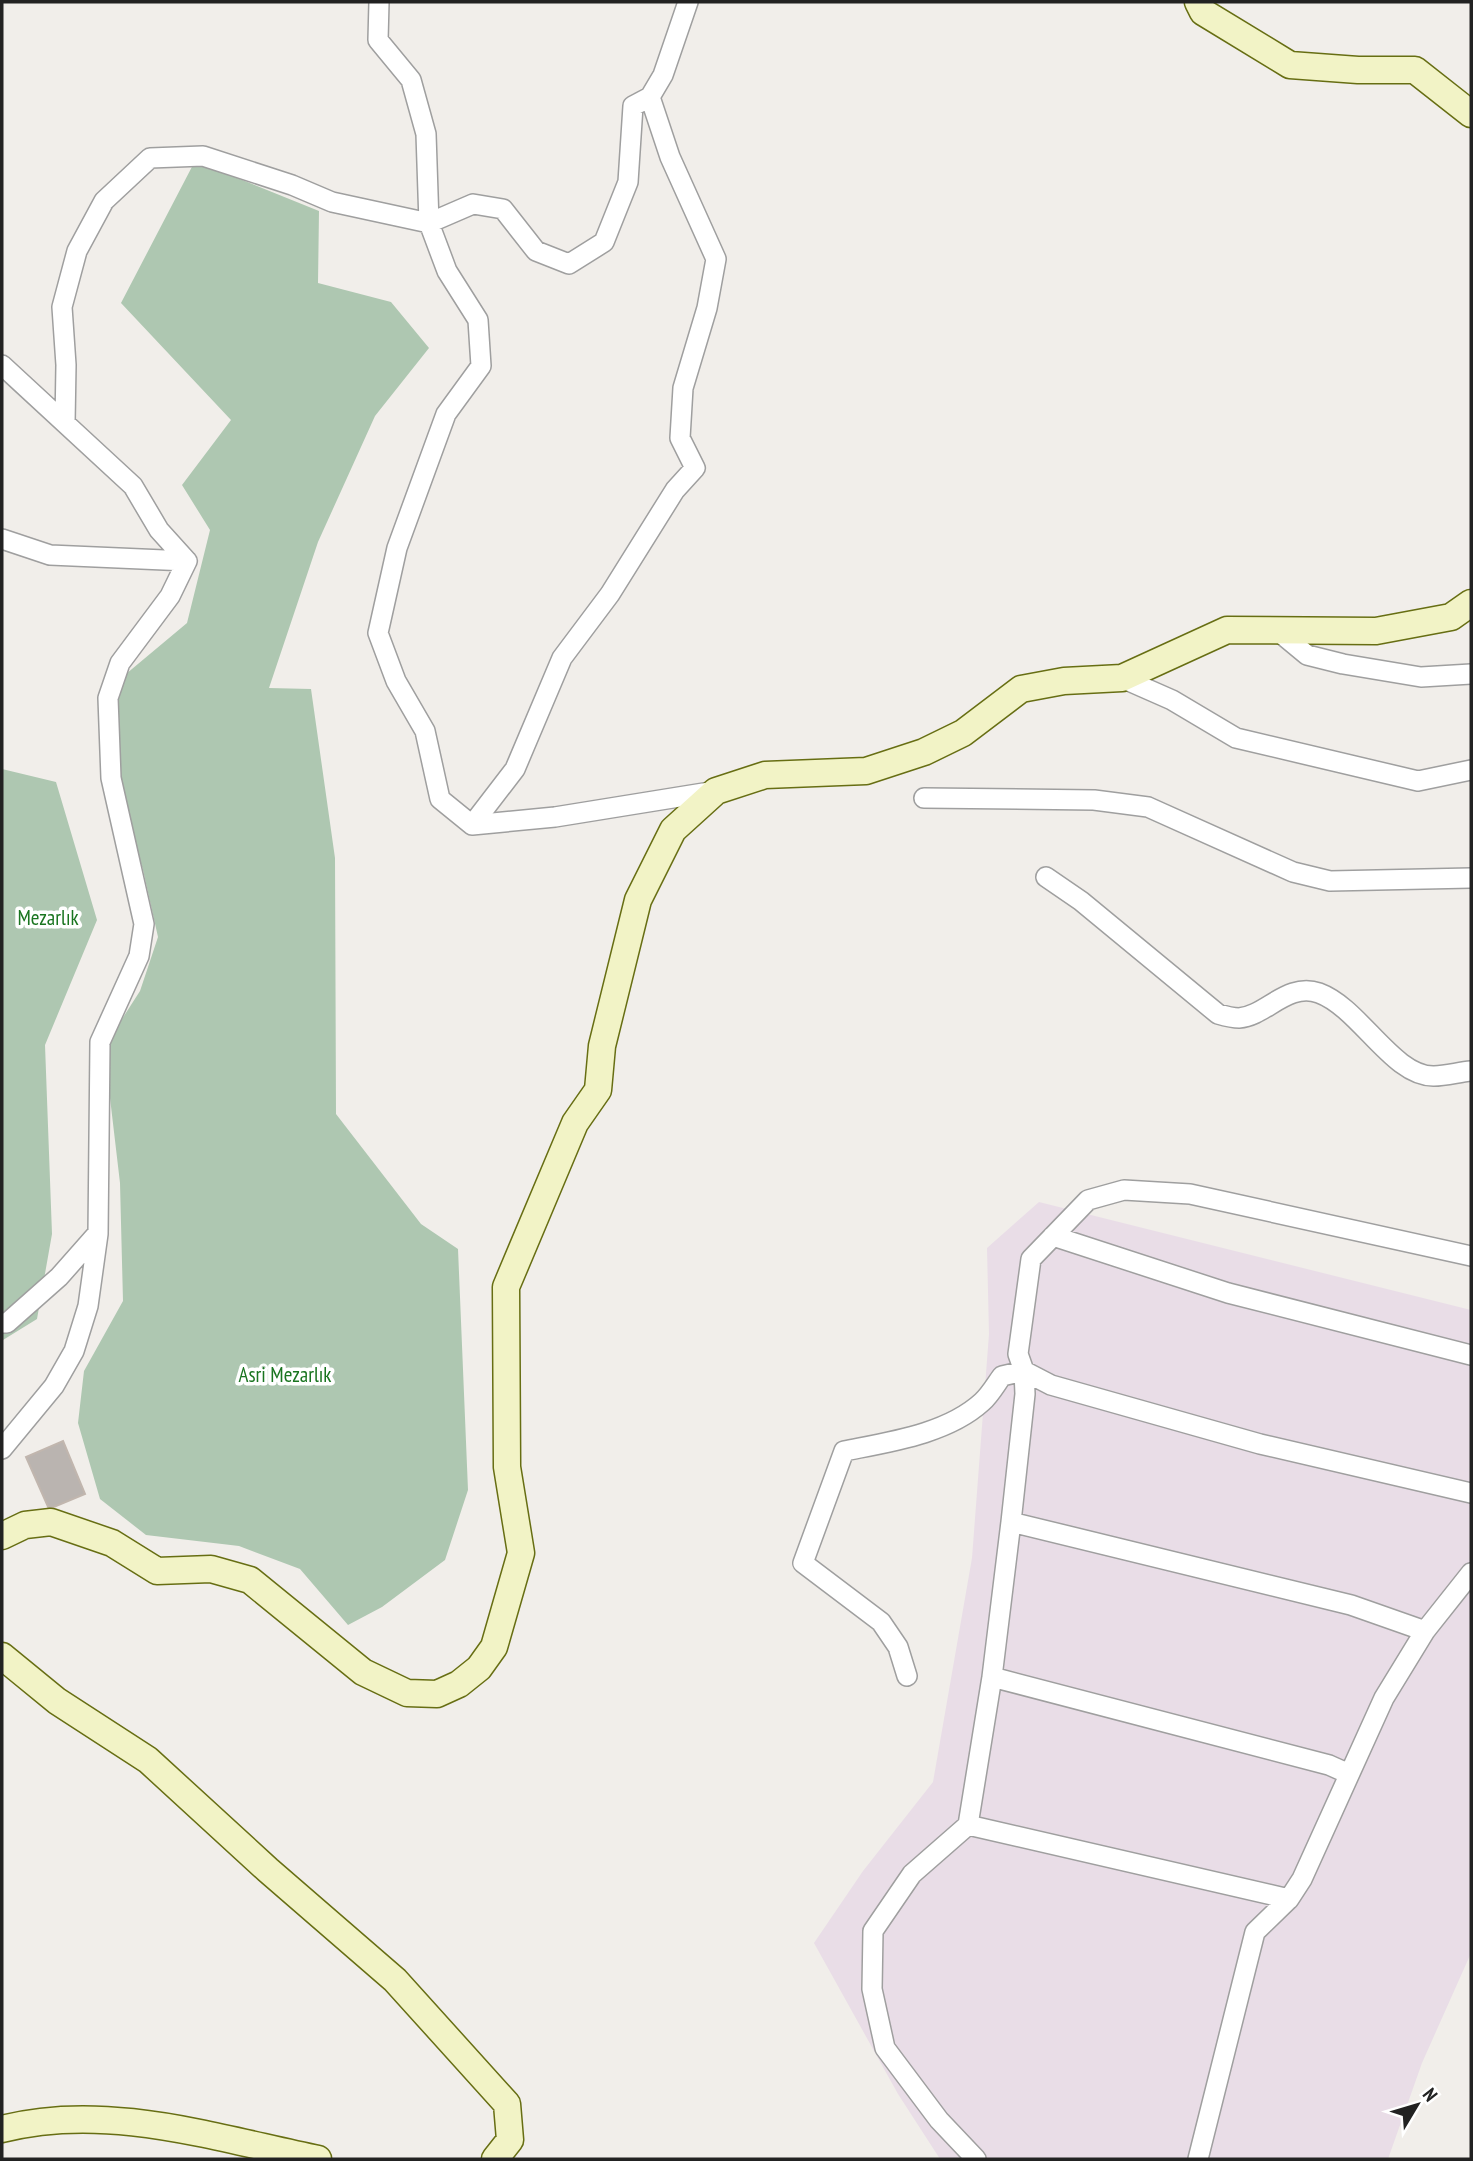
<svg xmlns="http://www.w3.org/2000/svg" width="1473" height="2161" font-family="'PT Sans Narrow',sans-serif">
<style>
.industrial{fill:#e9dde7}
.cemetery{fill:#aec7b1}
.building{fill:#bab4b0;stroke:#c1b6ae;stroke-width:2}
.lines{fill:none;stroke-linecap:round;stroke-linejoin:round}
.street-casing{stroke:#9f9f9f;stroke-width:22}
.secondary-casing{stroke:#676e13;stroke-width:29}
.street{stroke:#fff;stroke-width:19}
.secondary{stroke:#f2f3c6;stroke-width:26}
.labels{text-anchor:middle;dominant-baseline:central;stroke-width:7;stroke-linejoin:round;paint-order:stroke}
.park-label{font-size:21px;fill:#1a7520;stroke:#fff}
</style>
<rect width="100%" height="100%" fill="#f1eeea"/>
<path class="industrial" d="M1039,1202L1471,1310V1953L1422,2063L1388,2159H940L898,2094L814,1943L863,1871L933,1782L972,1558L989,1334L987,1248Z"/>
<path class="cemetery" d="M195,161L319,211L318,283L391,302L429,348L375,416L318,542L269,688L311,689L335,858L336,1114L421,1224L458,1249L468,1490L445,1560L382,1607L348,1625L300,1569L239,1546L146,1535L100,1499L78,1423L84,1371L123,1301L120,1183L104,1047L140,991L158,937L143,870L115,776V708L126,674L187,623L210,530L182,485L231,420L121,303Z
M2,769L56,782L97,920L45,1045L52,1234L37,1319L3,1340Z"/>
<path class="building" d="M63,1441L85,1494L49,1509L26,1457Z"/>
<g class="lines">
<g class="street-casing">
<path id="street" d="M379,2L378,40L411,80L426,134L429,223L447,271L478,320L481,366L446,414L397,548L378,633L396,681L425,731L440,799L472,825L555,817L716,791
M650,97L663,75L688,2
M2,365L133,486L159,530L187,561L170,596L120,663L108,698L111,778L144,924L139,956L100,1042L98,1234L88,1306L74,1351L54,1386L2,1449
M65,423L66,365L62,307L77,251L104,201L150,158L203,156L292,185L332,202L429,223L473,204L503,209L536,251L569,264L604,242L628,182L633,106L650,97L670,157L716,259L707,308L683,388L680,438L695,468L675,490L610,594L562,658L515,769L472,825
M2,539L50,555L187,561
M1278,631L1307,655L1343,664L1421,677L1471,674
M1122,678L1172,700L1236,738L1418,781L1471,770
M924,798L1094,800L1148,807L1293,872L1330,881L1471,878
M1046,877L1081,901L1218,1014C1225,1016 1233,1018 1239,1018C1266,1016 1287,982 1319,993C1360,1008 1393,1077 1434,1076C1446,1076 1459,1072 1471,1071
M1053,1236L1228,1293L1471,1355
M2,1323H7L59,1277L97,1234
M1011,1522L1351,1605L1425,1631
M907,1676L898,1647L881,1622L803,1563L844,1451C889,1442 947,1434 982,1402C990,1395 996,1384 1002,1376L1024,1371L1051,1385L1260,1444L1471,1493
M992,1677L1329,1765L1349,1774
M968,1825L1289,1899L1302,1879L1384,1698L1425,1631L1471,1573
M976,2159L939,2120L885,2048L872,1989L873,1931L912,1874L968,1825L992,1677L1011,1522L1025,1394L1024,1371L1018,1354L1031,1259L1088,1200L1124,1190L1190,1194L1471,1256
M1198,2159L1255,1932L1289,1899"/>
</g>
<g class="secondary-casing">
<path id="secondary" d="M1198,2L1203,12L1290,65L1358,70H1415L1471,114
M2,1536L25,1525L51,1522L112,1543L157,1571L211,1569L250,1580L363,1672L407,1693L437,1694L459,1684L479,1668L494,1647L521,1553L507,1467L506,1287L575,1123L598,1090L602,1046L638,900L673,830L716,791L765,775L866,771L924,752L963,733L1021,689L1064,681L1122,678L1227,630L1376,631L1451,617L1471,603
M2,1656L57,1701L148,1760L268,1870L395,1980L507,2104L510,2140L495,2159
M2,2129C106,2102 216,2138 318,2159"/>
</g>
<use href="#street" class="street"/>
<use href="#secondary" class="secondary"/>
</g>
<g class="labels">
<g class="park-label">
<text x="48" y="917">Mezarlık</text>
<text x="285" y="1374">Asri Mezarlık</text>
</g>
</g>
<rect width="1473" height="2161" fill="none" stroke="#222222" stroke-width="7"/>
<g transform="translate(1417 2105) rotate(52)" stroke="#ffffff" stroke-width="5" paint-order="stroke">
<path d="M0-5L12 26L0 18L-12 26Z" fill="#222222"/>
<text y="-10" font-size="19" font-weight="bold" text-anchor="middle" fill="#222222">N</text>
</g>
</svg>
